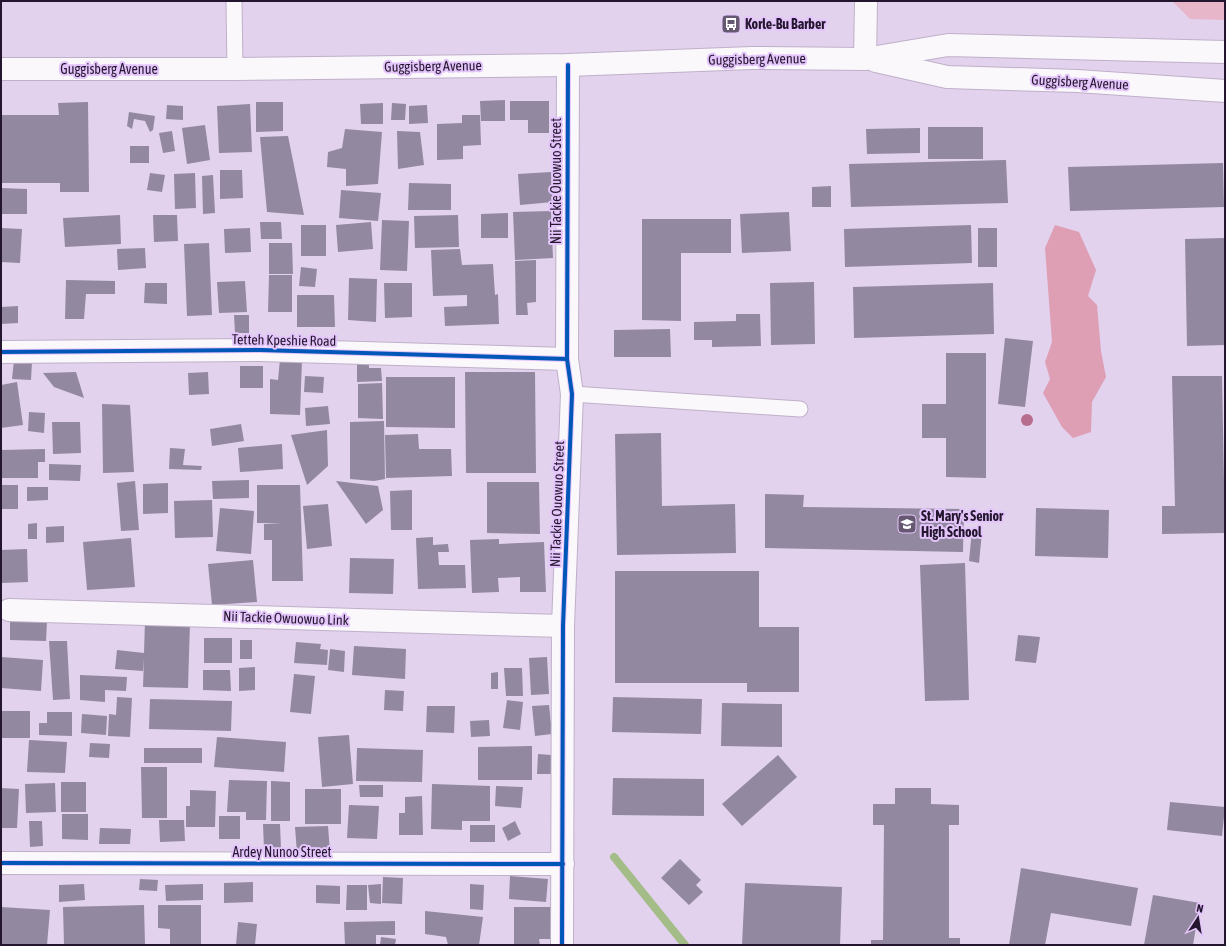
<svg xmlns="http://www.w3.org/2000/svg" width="1226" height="946" font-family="'Asap Condensed',sans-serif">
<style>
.green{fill:#e8b6c9}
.forest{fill:#de9fb5}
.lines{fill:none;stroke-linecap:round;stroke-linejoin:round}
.stream{stroke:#a4bd88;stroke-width:8}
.building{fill:#9288a0}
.service-casing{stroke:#bfb0c9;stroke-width:17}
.minor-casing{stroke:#bfb0c9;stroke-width:24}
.secondary-casing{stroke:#bfb0c9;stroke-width:24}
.service{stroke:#fbf8fc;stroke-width:15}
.minor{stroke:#fbf8fc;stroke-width:22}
.secondary{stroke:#fbf8fc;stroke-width:22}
.cycleway-casing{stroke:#e4c5fb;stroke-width:6}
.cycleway{stroke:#0057b8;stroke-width:4}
.tree{fill:#b76d8d}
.labels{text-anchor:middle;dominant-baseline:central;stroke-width:4;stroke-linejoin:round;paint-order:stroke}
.poi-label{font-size:14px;font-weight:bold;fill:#24162e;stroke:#e4c5fb;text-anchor:start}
.street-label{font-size:14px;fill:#24162e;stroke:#e4c5fb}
</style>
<rect width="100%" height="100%" fill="#e2d2ee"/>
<path class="green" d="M1172,1H1225V20L1190,19Z"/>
<path class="forest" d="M1055,225L1079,232L1096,270L1088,296L1097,305L1101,351L1106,377L1092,402L1091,432L1073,438L1062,427L1043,393L1050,379L1045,362L1052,342L1045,248Z"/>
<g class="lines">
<path class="stream" d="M614,857L685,945"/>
</g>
<path class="building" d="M505,100V121H481L480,101Z
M510,101H549V133H528V120H510Z
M88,102L89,192H60V183H1V115H59L58,103Z
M256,102H283V131L256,132Z
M383,103V124H361L360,104Z
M392,103L406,104L405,120H391Z
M250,104L252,152L219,153L217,106Z
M167,105L183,106V120L166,119Z
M427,105L428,123L409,124V106Z
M129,112L155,116L153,130L150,132L145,121L134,119L132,129L127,126Z
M462,115H480L481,145L463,146V159L437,160V124L462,123Z
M205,125L210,160L187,164L182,128Z
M928,127H983V159H928Z
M920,128V153L867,154L866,129Z
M345,129L382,132L378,184L346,186V169L327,167L328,152L342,148Z
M172,131L175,151L163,153L159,133Z
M397,131L420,132L424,165L398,169Z
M288,136L304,215L267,212L260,137Z
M130,146H149V163H130Z
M1006,160L1008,203L851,207L849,164Z
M1223,163L1224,207L1070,211L1068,167Z
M220,170H242L243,198L220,199Z
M551,172L553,202L520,205L518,174Z
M150,173L165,175L162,192L147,190Z
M195,173L196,208L175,209L174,174Z
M213,175L215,213L203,214L202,176Z
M409,183L451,184V210H408Z
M831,186V207H812V187Z
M1,188L27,189V214H1Z
M341,190L381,193L378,221L339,218Z
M551,211L553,258L515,260L513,212Z
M789,212L791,251L742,253L740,214Z
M508,213V238H481V214Z
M120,215L121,244L65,247L63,218Z
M153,215H177L178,241L154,242Z
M458,215L459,247L415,248L414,216Z
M642,219H731V253H681V321L642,320Z
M382,220L409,221L407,271L380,270Z
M260,222H281L282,239H261Z
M371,222L373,249L338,252L336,225Z
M301,225H326V256H301Z
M971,225L972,263L845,267L844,229Z
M1,228L22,229L20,263L1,262Z
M250,228L251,252L225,253L224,229Z
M978,228H997V267H978Z
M1225,238V345L1187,346L1185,239Z
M209,243L212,315L187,316L184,244Z
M269,243H292L293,274H269Z
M145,248L146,268L118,270L117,249Z
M460,249L462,265L493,264L495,295L498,294L499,324L445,326L444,307L467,306V295L433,296L431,250Z
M536,260V302L527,303L528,315H516L515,261Z
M301,267L317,269L315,287L299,286Z
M269,275H292V312H268Z
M349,278L377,279L376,322L348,320Z
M66,280L115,281V294H86L84,319H65Z
M245,281L247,312L219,313L217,282Z
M814,282L815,344L771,345L770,283Z
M145,283H167V304L144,303Z
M384,283H412V317L385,318Z
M993,283L994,334L854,338L853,287Z
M297,295H334L335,327H297Z
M18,306V323L1,324V307Z
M736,314H760L761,346L712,347V340H694V322L736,321Z
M234,315H249V333H235Z
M670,329L671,357H614V330Z
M1005,338L1033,341L1025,407L998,404Z
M946,353H986V478L946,477V438H922V404H946Z
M280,359L302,360L300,415L270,414V379L278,380Z
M14,360L32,362L31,380L12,379Z
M369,360V368H381L382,381L357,382V361Z
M240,366H263V388H240Z
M76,372L84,398L54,387L43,373Z
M208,372L209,394L189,395L188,373Z
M465,372H535L536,473H466Z
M305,376L324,377L323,393L304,392Z
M1172,376H1222L1225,533L1162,534V506H1175Z
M386,377H455V428L386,427Z
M17,382L23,425L1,428V385Z
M382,383L383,419L358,418V384Z
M102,404L130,405L134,472L103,473Z
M328,406L330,424L306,426L305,408Z
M29,412L45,413L44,433L28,431Z
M384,421L385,479L374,481L350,479V422Z
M52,422H80L81,453L53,454Z
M241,424L244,441L212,446L210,429Z
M327,430L328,466L307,485L291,435Z
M661,433L662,506L735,504L736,553L617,555L615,434Z
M418,434L419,449H451L452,476L386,478L385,435Z
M282,444L283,469L240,472L238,448Z
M170,448L185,449L183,465L202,466L201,470L169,469Z
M45,449V462H38V478H2L1,450Z
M49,464L81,465L80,481L49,480Z
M249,480V498L213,499L212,481Z
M135,481L139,530L121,531L117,483Z
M336,481L378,486L383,510L366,524Z
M487,482H539L540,534L487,533Z
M168,483V513L143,514V484Z
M1,485H18V509H1Z
M257,485H300L303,581H272V540H264V524L282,523H257Z
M27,487H48V500L27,501Z
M412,490V530H391L390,491Z
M765,494L804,495L803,507L964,509L963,552L765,548Z
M212,500L213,537L175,538L174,501Z
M328,504L332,546L307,549L303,506Z
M220,508L254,511L251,554L216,551Z
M1036,508L1109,510L1108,558L1035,556Z
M37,523V539H28V524Z
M64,526V542L46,543V527Z
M972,530L982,532L979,563L969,561Z
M433,537V545L448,544L449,552H438L439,565H465L466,588L418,589L416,538Z
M131,538L135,587L87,590L83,542Z
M499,539V544L544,542L546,592H520V577L498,578L499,592L472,593L470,540Z
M27,549L28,582L1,583V550Z
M350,558L394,559L393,594L349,593Z
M253,560L257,602L212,605L208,564Z
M965,563L969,700L925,701L920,565Z
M615,571H759V627H799V692H747V683H615Z
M10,620L47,621L46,641L10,640Z
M145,621L190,623L188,688L143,687L144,658L143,671L115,669L117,650L144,653Z
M1018,635L1040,637L1036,663L1015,661Z
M204,638H232V663H204Z
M240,640H252V659H240Z
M49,641H67L70,699L53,700Z
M296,642L321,644L320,649L328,650L327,665L294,663Z
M354,646L406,649L405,679L352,675Z
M330,649L345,651L344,672L328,670Z
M1,657L43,660L41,691L1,688Z
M547,657L549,694L531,695L529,658Z
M255,667V690L239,691V668Z
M504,668H522L523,696H506Z
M203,670H230L231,691L203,690Z
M498,672V689H491V673Z
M294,674L315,676L311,714L290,712Z
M80,675L127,677L126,691L105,690V702L80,700Z
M385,690L404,691L403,711L384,710Z
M117,697L132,698L130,737L108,736L109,714L116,715Z
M613,697L702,699L701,734L612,732Z
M150,699L232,701L231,731L149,729Z
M507,700L523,702L520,730L503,728Z
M722,703L782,704V747L721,746Z
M549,705L552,734L535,736L532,706Z
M427,706H455L454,733L426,732Z
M1,711H30V738H1Z
M47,712H72V736L39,735V723H47Z
M82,714L107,716L106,735L81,733Z
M489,720L490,736L471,737L470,721Z
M349,735L353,784L322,787L318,737Z
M217,737L286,742L284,772L214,767Z
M29,740L67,742L65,773L27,772Z
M90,743L110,744L109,758L89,757Z
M532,746V780H478V747Z
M144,748H202V763H144Z
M357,748L423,750L422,782L356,781Z
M538,754L551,755V774H537Z
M778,755L797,777L742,826L722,804Z
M141,767H167V818H142Z
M613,778L704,779V816L612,815Z
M229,780L267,781L266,820H246V812H227Z
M271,781L290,782V821H271Z
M61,782H86V812H61Z
M55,783L56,812L26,813L25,784Z
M432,784L490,786V821H462V830L431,829Z
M359,785H383V797H360Z
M496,786L523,787L521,808L495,806Z
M1,788L19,789L17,828H1Z
M895,788H931V804L959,805V825H949V938H960V945H871V940H883L884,825H873V804H895Z
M305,789H341V824H305Z
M190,790L216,791L215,827H186V806H190Z
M422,796L423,835H399V813H405V797Z
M1170,802L1225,807L1222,836L1167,830Z
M349,805L379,806L377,839L347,838Z
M62,814H88V840L62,839Z
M219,816H240V839H219Z
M159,820H184L185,841L160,842Z
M29,821H42L43,846L30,847Z
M515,821L521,834L508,841L502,828Z
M263,824H280L281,849H264Z
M470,825H495V842H470Z
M328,826L330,852L297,853L295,827Z
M100,828L131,829L130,844H99Z
M680,859L701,880L696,885L703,892L689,905L661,878Z
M1021,868L1138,888L1131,926L1051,913L1045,945H1009Z
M510,876L548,879L546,902L509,899Z
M383,877L403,878L402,904L382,903Z
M140,879L158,880L157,891L139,890Z
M253,882V902L224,903V883Z
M745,883L842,887L840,945H742Z
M84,884L85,900L59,902V885Z
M203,884V900L166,901L165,885Z
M381,884V904L370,903L368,885Z
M470,884L484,885L483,910L470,909Z
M316,885L340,886V904L316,903Z
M347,885H367V910H346Z
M1153,895L1200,903L1193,945H1144Z
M144,905L145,945H64L63,907Z
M158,905H201V945H170V929L158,928Z
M1,907L50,910L47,945H1Z
M514,907H554V939H539L540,945H514Z
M425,911L483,917L479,945H448L446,937L425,934Z
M395,921V935H376V945H345L344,922Z
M238,922L257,924L255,945H236Z
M381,937L396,939L395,945H380Z"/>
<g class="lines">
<g class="service-casing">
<path id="service" d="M234,1L235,69
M572,394L800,409"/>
</g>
<g class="minor-casing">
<path id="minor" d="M865,59L866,1
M1,352L260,350L567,359
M9,610L563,626
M1,863L563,864
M562,945L563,626L572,394L567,359L568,65"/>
</g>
<g class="secondary-casing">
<path id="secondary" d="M876,61L947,77L1077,81L1225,91
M1,69H235L568,65L752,58L865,59L948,45L1225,52"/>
</g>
<use href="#service" class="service"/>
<use href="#minor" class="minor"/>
<use href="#secondary" class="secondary"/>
<g class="cycleway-casing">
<path id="cycleway" d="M1,352L260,350L567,359
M1,863L563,864
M562,945L563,626L572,394L567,359L568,65"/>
</g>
<use href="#cycleway" class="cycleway"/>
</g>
<circle class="tree" cx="1027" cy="420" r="6"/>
<defs>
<g id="bus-square" transform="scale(1)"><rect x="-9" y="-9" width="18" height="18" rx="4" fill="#665871" stroke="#e4c5fb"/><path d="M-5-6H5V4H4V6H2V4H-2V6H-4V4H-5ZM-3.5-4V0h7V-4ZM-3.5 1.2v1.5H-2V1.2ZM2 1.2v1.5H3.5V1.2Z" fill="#fff"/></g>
<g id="school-square" transform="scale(1)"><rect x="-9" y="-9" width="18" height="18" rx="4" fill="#665871" stroke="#e4c5fb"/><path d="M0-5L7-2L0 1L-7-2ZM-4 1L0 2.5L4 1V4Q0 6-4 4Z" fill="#fff"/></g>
</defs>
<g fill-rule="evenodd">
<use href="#bus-square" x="731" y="24"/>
<use href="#school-square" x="907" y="524"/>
</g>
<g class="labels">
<g class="poi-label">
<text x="745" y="24">Korle-Bu Barber</text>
<text x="921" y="516">St. Mary's Senior<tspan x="921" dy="16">High School</tspan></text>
</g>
<g class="street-label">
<text transform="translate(757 59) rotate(-1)">Guggisberg Avenue</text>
<text transform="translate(433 66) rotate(-1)">Guggisberg Avenue</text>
<text x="109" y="69">Guggisberg Avenue</text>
<text transform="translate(1080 82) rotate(3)">Guggisberg Avenue</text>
<text transform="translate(556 181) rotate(-90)">Nii Tackie Ouowuo Street</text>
<text transform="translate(284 340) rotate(1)">Tetteh Kpeshie Road</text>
<text transform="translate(557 504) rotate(-88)">Nii Tackie Ouowuo Street</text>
<text transform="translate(286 618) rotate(2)">Nii Tackie Owuowuo Link</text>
<text x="282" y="852">Ardey Nunoo Street</text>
</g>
</g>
<rect width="1226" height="946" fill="none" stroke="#24162e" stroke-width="4"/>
<g transform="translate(1198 918) rotate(12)" stroke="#e4c5fb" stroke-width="3" paint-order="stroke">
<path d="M0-3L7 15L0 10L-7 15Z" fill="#24162e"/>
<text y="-6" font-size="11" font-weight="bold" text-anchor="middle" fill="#24162e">N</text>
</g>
</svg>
